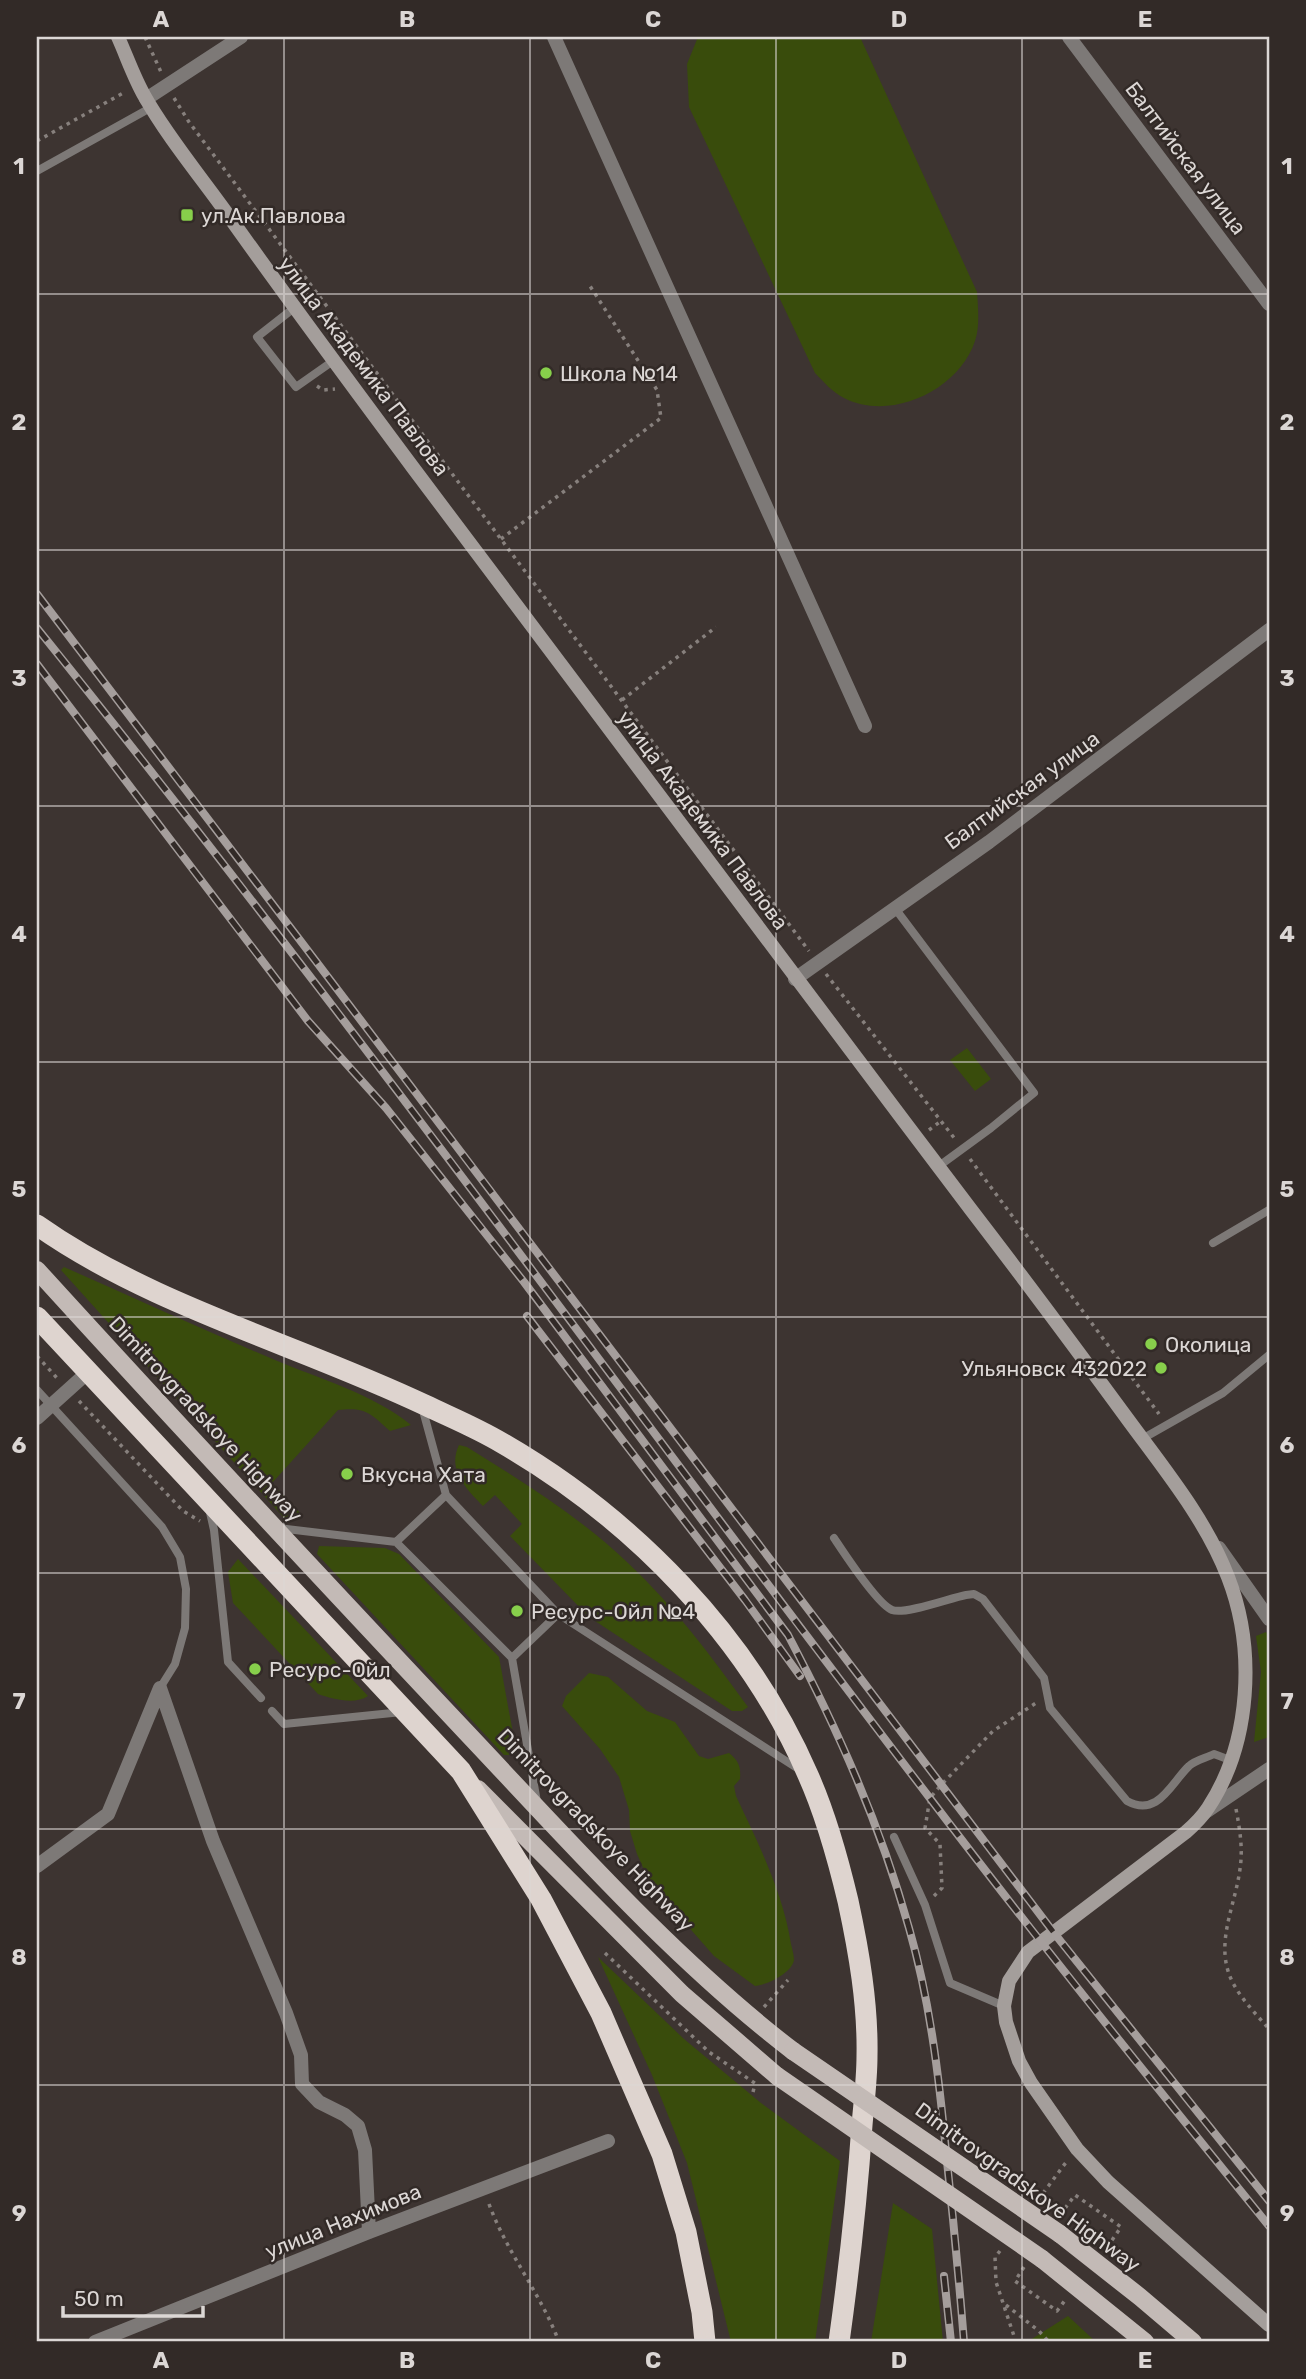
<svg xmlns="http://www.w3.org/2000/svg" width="1306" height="2379" font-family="Rubik,sans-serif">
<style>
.green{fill:#394c0c}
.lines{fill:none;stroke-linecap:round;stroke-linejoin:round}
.path{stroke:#87807d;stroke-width:3.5;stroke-dasharray:3.5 5;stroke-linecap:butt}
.lane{stroke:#7d7977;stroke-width:8}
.street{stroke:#7d7977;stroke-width:14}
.secondary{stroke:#a49e9b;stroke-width:14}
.primary{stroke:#c3bab6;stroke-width:18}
.highway{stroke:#ded4cf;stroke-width:21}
.rail-casing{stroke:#a59e9c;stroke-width:8}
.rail{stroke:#322a27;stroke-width:5;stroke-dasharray:16;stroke-linecap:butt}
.primary-bridge{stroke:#c3bab6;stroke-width:18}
.grid{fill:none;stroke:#dcd7d5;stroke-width:2;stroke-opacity:0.55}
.poi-dot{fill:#87cf4b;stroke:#322a27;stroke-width:2.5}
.labels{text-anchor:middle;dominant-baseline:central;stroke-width:5;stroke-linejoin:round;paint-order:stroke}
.street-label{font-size:21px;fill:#dcd7d5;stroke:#322a27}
.poi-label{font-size:21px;fill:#dcd7d5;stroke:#322a27;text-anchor:start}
.neatline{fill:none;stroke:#dcd7d5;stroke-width:2.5}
.grid-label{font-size:23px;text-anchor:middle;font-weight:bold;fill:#dcd7d5}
</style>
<rect width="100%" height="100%" fill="#3d3431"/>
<path class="green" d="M698,37H860L977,292C978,308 980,326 975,341C959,390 891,422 844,398C832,392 824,382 815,373L689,107L687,64Z
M967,1048L991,1079L975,1091L950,1060Z
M64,1267C134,1298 204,1330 275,1360C320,1379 373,1394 411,1425L390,1431C370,1413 366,1407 338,1410L272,1483L302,1515L285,1519L61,1270Z
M459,1445L467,1447C523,1482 580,1517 628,1563C674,1606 711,1656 748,1707L742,1711H732L589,1617L510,1536L522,1524L495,1495L483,1506C466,1489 447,1470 459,1445Z
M319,1546L385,1548L399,1554L499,1657L517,1755H504L317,1554Z
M238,1559L368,1696C355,1705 332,1699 318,1694L233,1603L228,1572Z
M1266,1632L1269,1636V1737L1254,1742L1261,1672L1256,1636Z
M589,1673L608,1677L647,1711L675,1722L699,1756L708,1759L729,1753C739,1761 741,1767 740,1779L734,1786L736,1796C758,1843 783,1892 791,1944C792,1948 794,1955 794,1960C792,1973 767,1985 755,1986L714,1956L650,1883L637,1854L630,1831L629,1810L619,1777L600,1749L562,1706L566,1696Z
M598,1957L684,2039L761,2103L840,2161L815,2342H731L687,2163L652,2075Z
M893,2203L932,2229L943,2342H871Z
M1068,2316L1096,2342H1027Z"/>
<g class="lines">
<path class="path" d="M145,37L161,72
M174,98L189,122L809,951
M37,141L125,92
M317,386L323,390L335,389
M501,539L661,418L657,390L590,286
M622,700L716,627
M826,974L955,1139
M929,1130L941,1121
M970,1159L1159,1414
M37,1356L57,1378
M79,1401L183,1511L200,1521
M1236,1809C1240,1830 1243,1849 1240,1869C1235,1907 1214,1944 1232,1981C1241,1999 1256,2014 1269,2029
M934,1896L942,1888L940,1844L925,1828L930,1798L941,1785L993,1731L1036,1703
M605,1953L709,2052L759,2086
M764,2007L788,1980
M753,2092L755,2084
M1038,2200L1067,2161
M489,2204C507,2253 541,2294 559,2342
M1060,2215L1075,2195L1121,2227L1108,2246L1102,2243
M1000,2251L995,2257L996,2282L1016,2342
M1024,2267L1015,2281L1057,2311L1066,2299
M1006,2305L1039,2331L1049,2342"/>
<path class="lane" d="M37,171L152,107
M294,308L257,337L296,387L333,361
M894,907L1034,1093L991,1128L939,1166
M1213,1243L1269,1210
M37,1390L162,1527L180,1557L186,1589L185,1628L175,1664L160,1688
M422,1407L446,1495
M1142,1439L1223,1393L1269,1355
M209,1508L214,1530L228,1662L261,1698
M278,1528L396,1542L512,1658L537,1802
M834,1538C844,1553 877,1604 892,1610C905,1615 950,1598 966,1595L974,1594L983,1599L1044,1678L1050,1708L1127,1801C1158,1818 1171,1783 1189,1766C1195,1760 1206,1758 1214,1754L1230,1760
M396,1542L446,1495L558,1614L512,1658
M558,1614L800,1770
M272,1711L284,1724L402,1712
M894,1837L925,1905L950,1983L1004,2006"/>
<path class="street" d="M554,37L865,726
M1069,37L1269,304
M146,99L241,37
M795,979L989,842L1269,630
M37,1418L87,1373
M1219,1548L1269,1619
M160,1688L213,1841L286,2013L301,2055L302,2084L319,2102L345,2115L358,2126L365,2150L369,2232
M1207,1811L1269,1769
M37,1866L108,1814L160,1688
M95,2342L369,2232L608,2141"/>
<path class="secondary" d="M118,37C127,57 134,78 145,97C168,138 205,182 233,222C292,305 353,387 414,469C599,716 785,964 972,1211C1025,1280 1077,1350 1129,1421C1165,1470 1206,1520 1228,1577C1256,1649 1251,1743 1208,1808C1202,1817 1194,1825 1186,1832L1028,1952L1009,1981L1004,2006L1006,2022L1019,2061L1031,2083L1077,2149L1108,2182L1269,2325"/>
<path class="primary" d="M37,1270C178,1425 321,1578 465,1731C569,1841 673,1959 793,2051
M478,1789L682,1994L777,2076
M1060,2234L1140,2297L1193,2342
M1042,2259L1145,2342"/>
<path class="highway" d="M37,1225C150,1305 299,1345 425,1405C450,1417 477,1428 502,1443C632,1518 748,1636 808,1775C826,1815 838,1859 848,1901C859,1952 868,2004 867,2056C867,2079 864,2102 862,2125C857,2198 849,2270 839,2342
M37,1317L461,1771L541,1899L601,2013L662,2154L686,2232L702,2312L705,2342"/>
<g class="rail-casing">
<path id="rail" d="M37,594L1054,1933L1269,2201
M37,628C344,1009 631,1407 929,1797C1039,1942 1154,2084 1269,2226
M37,664L308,1021L386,1108L524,1282L788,1635C838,1730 880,1824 909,1928C930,2001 939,2077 946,2152C953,2216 959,2279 964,2342
M527,1316L745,1600L800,1676
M944,2276L951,2342"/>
</g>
<use href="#rail" class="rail"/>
<path class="primary-bridge" d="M793,2051L1060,2234
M777,2076L1042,2259"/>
</g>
<path class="grid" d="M284,37V2342M530,37V2342M776,37V2342M1022,37V2342M37,294H1269M37,550H1269M37,806H1269M37,1062H1269M37,1317H1269M37,1573H1269M37,1829H1269M37,2085H1269"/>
<g class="poi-dot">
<rect x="180" y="208" width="14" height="14" rx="3.5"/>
<circle cx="546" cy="373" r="7"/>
<circle cx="1151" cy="1344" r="7"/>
<circle cx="1161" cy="1368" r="7"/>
<circle cx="347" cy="1474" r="7"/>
<circle cx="517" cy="1611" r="7"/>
<circle cx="255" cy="1669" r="7"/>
</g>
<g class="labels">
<g class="street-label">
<text transform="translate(1186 158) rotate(53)">Балтийская улица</text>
<text transform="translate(364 366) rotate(53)">улица Академика Павлова</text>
<text transform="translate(1022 790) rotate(-36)">Балтийская улица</text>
<text transform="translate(703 820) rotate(53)">улица Академика Павлова</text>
<text transform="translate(206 1419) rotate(47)">Dimitrovgradskoye Highway</text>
<text transform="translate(596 1830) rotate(46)">Dimitrovgradskoye Highway</text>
<text transform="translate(1028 2187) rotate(36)">Dimitrovgradskoye Highway</text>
<text transform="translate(343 2221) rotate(-22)">улица Нахимова</text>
</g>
<g class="poi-label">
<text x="201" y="215">ул.Ак.Павлова</text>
<text x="560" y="373">Школа №14</text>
<text x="1165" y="1344">Околица</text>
<text x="1147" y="1368" text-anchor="end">Ульяновск 432022</text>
<text x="361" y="1474">Вкусна Хата</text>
<text x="531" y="1611">Ресурс-Ойл №4</text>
<text x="269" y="1669">Ресурс-Ойл</text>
</g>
</g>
<rect width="1306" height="2379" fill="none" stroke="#322a27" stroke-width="77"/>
<path d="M63 2306v10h140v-10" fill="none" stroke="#dcd7d5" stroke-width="3.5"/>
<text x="74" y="2306" font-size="21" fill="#dcd7d5" stroke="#322a27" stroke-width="5" paint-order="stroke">50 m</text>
<rect x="38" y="38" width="1230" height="2302" class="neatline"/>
<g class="grid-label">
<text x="161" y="27">A</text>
<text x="407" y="27">B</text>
<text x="653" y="27">C</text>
<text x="899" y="27">D</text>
<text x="1145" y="27">E</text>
<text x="19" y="174">1</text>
<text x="1287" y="174">1</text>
<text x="19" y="430">2</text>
<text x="1287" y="430">2</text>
<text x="19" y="686">3</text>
<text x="1287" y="686">3</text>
<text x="19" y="942">4</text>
<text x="1287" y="942">4</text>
<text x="19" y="1197">5</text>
<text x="1287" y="1197">5</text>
<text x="19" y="1453">6</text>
<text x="1287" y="1453">6</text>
<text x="19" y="1709">7</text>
<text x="1287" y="1709">7</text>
<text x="19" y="1965">8</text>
<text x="1287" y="1965">8</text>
<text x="19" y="2221">9</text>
<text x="1287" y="2221">9</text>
<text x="161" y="2368">A</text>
<text x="407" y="2368">B</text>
<text x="653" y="2368">C</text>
<text x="899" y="2368">D</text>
<text x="1145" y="2368">E</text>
</g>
</svg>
